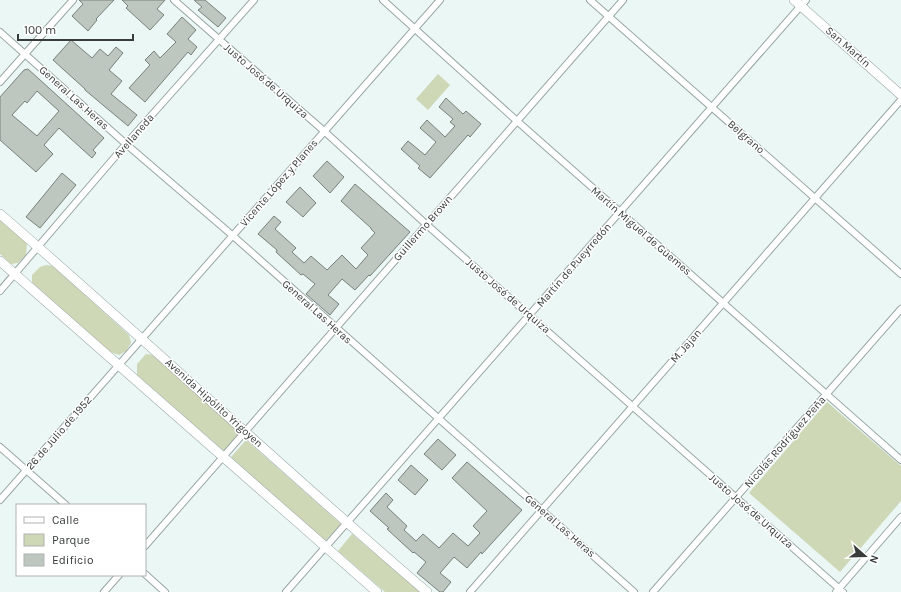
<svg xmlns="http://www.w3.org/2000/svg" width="901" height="592" font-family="Karla,sans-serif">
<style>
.green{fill:#ced7b6}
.building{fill:#bdc7bf;stroke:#78817a;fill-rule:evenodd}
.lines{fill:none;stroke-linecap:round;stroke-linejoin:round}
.minor-casing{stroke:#99a6a4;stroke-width:8}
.secondary-casing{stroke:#99a6a4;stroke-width:10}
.minor{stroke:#fff;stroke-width:6}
.secondary{stroke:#fff;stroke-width:9}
.labels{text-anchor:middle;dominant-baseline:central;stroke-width:3;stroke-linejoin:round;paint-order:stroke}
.street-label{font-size:11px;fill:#373c3b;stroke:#fff}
</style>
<rect width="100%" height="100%" fill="#eaf7f5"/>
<path class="green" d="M438,74L450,85L428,110L416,99Z
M0,219L27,243L26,255L18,263L11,264L0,254Z
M46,265L53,266L129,335L131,343L126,351L119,355L108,351L32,285V275L40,267Z
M146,354L154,355L240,433L224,451L137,375V364Z
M827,402L901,466V501L840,572L749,493Z
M246,440L341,524L325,541L231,457Z
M352,534L420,592H385L338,551Z"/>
<path class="building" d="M79,0H114L96,19L97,20L88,31L72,16L83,4Z
M122,0H165L157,9L164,15L150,30L126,8L128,6Z
M194,0H205L226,18L218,27L198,10L202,7Z
M182,17L196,30L188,39L197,47L191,55L188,52L145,102L129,88L150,65L145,60L154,51L160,58L176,42L167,34Z
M71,40L92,58L100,49L108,56L116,47L123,53L109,70L122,81L111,94L137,115L128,126L85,90V89L53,60Z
M28,69L104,138L93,150L96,153L92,158L59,128L44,145L53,154L36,172L0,140V97L24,70ZM37,91L59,111L37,136L12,115L25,101L27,103Z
M446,98L463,114L466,111L481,124L470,137L468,135L430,178L418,168L420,166L401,149L408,141L425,155L436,142L420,128L427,120L445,137L455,126L450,122L453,119L439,107Z
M327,161L344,177L330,193L313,176Z
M62,173L76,185L40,228L26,217Z
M355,184L410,232L370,276L369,275L355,290L342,279L328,295L339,304L330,315L306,294L315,284L303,274L301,275L276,252L277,250L258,234L274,216L281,222L275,229L296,248L292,252L304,263L311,256L327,270L342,255L356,269L368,255L361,248L375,233L371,229V228L341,201Z
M300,187L316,203L303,217L286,202Z
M438,439L456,455L442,470L424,454Z
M467,462L522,510L482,554L481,552L467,568L454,557L440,573L451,582L443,592H440L417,573L426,562L414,552L413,553L387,529L389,528L370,511L386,493L393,500L387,507L407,526L404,530L416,541L423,534L439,548L453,533L468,546L480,533L473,526L487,511L452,478Z
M411,465L428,480L415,495L398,480Z"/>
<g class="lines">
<g class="minor-casing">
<path id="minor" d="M174,0L324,131L427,225L843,592
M383,0L517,121L901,460
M590,0L901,274
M0,32L126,144L232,235L634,592
M0,82L73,0
M0,291L126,144L254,0
M0,447L66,505
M0,500L440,0
M145,546L623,0
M145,574L165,592
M104,592L119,575
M286,592L806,0
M470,592L901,100
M653,592L901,309
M836,592L901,517"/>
</g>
<g class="secondary-casing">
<path id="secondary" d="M794,0L901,95
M0,214C144,338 283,469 427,592
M0,261L377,592"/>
</g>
<use href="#minor" class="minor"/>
<use href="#secondary" class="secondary"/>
</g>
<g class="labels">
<g class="street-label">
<text transform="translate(848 47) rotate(41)">San Martín</text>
<text transform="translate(266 81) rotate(41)">Justo José de Urquiza</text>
<text transform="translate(74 98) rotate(42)">General Las Heras</text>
<text transform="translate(134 136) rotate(-49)">Avellaneda</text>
<text transform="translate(746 137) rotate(41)">Belgrano</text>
<text transform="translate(279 183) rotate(-49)">Vicente López y Planes</text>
<text transform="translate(423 228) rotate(-49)">Guillermo Brown</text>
<text transform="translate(641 231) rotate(41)">Martín Miguel de Güemes</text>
<text transform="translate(574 265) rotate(-49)">Martín de Pueyrredón</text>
<text transform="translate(508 296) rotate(41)">Justo José de Urquiza</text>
<text transform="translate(317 312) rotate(42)">General Las Heras</text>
<text transform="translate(686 346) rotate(-49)">M. Jajan</text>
<text transform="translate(214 403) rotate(42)">Avenida Hipólito Yrigoyen</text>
<text transform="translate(59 433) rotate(-49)">26 de Julio de 1952</text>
<text transform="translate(785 442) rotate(-49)">Nicolás Rodríguez Peña</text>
<text transform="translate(751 511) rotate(41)">Justo José de Urquiza</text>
<text transform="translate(560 526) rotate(41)">General Las Heras</text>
</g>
</g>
<rect x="16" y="504" width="130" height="72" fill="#ffffff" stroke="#afb1b1"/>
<rect x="24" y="517" width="20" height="6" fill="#ffffff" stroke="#afb1b1"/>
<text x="52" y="524" font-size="12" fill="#373c3b">Calle</text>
<rect x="24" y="534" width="20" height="12" fill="#ced7b6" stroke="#afb1b1"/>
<text x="52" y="544" font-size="12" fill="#373c3b">Parque</text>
<rect x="24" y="554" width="20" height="12" fill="#bdc7bf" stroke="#afb1b1"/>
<text x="52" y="564" font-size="12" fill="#373c3b">Edificio</text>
<g transform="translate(865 556) rotate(110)" stroke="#ffffff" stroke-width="3" paint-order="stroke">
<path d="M0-3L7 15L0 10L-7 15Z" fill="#373c3b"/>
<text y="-6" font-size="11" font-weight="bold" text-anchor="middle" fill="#373c3b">N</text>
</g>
<path d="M18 34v6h115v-6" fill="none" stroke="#373c3b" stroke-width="2"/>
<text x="24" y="34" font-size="12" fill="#373c3b" stroke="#ffffff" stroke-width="3" paint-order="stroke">100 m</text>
</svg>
